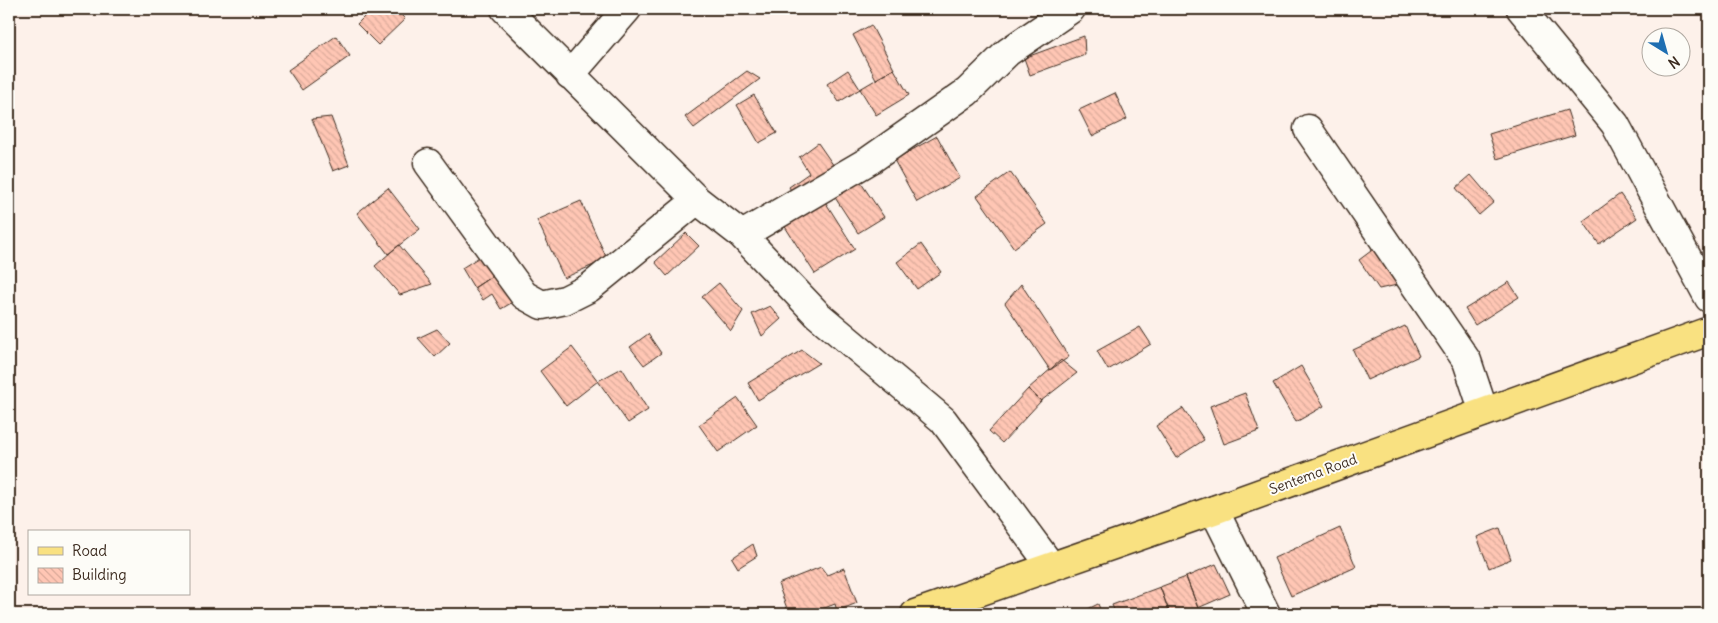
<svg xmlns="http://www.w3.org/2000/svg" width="1718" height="623" font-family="Delius,sans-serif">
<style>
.building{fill:url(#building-back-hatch);stroke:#3b2a1e}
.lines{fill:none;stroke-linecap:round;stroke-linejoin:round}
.minor-casing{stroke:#3b2a1e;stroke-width:31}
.major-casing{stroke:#3b2a1e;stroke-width:31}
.minor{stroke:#fdfcf7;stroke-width:28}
.major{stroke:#f9e181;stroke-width:28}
.labels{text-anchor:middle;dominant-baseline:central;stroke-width:4;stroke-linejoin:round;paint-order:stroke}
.street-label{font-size:14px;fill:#3b2a1e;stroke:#fdfcf7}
</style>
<defs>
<pattern id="building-back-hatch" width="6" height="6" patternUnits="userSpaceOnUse" patternTransform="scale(1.25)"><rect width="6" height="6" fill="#ffc6b4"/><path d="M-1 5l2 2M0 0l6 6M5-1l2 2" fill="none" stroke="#dbaa9a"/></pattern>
</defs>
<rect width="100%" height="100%" fill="#fdf1ea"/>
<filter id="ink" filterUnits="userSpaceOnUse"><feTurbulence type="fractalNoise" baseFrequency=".02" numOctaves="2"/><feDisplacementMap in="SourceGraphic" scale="10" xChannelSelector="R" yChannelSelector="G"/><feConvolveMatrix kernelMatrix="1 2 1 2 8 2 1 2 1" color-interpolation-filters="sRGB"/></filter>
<g filter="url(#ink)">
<path class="building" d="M372,9H395L405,19L378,45L357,24Z
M594,9H616L606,20Z
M871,25L894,69L876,79L853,35Z
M336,36L350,56L302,90L288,70Z
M1084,36L1085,55L1030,75L1024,58Z
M894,69L909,95L876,115L860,89Z
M848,70L860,89L839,102L827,84Z
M747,71L760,79L694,128L685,117Z
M1115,93L1127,119L1092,136L1079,110Z
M754,95L777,133L759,143L737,105Z
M1567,110L1575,135L1497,159L1489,134Z
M331,117L349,165L333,171L312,119Z
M937,136L960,178L917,202L894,160Z
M818,143L836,169L795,197L789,187L809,173L799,157Z
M1010,172L1047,224L1014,248L977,196Z
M1471,175L1494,202L1479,215L1456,188Z
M859,180L884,217L858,233L834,196Z
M388,188L420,229L388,254L357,213Z
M1620,194L1637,218L1599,244L1583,221Z
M824,200L855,249L815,274L784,225Z
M581,201L607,259L564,278L537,220Z
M686,233L699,246L667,276L655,262Z
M921,244L941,272L917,289L897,262Z
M399,245L432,284L400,295L375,266Z
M1379,245L1406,283L1379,289L1359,260Z
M484,254L501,270L474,288L462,268Z
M501,270L518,299L501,309L492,294L483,300L474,288Z
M1509,282L1519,297L1475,325L1465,309Z
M719,283L743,311L731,331L702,297Z
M1021,284L1069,357L1050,370L1005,303Z
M770,306L781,319L762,336L752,314Z
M1405,326L1419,356L1367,380L1353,350Z
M1140,327L1151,344L1108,370L1097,351Z
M437,329L450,343L435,357L418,338Z
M648,334L661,353L644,365L630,347Z
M572,347L598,381L566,406L540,371Z
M802,350L819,363L758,400L748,383Z
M1061,360L1077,373L1041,401L1028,389Z
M1301,366L1324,406L1296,422L1273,383Z
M622,368L648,410L628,423L598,381Z
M1028,389L1041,401L1002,443L989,431Z
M1245,393L1259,431L1224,444L1210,406Z
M738,398L757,425L718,452L699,425Z
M1183,408L1204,440L1176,458L1156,426Z
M1340,528L1356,567L1291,596L1274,558Z
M1500,528L1511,559L1489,568L1477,537Z
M753,544L757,556L738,568L732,558Z
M1216,564L1230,594L1198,608L1186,577Z
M821,567L827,575L844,568L857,603L837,611L835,604L809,614H789L778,584Z
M1186,577L1198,608L1182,614H1170L1160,587Z
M1160,587L1170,614H1116L1112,605Z
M1098,604L1102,614H1078Z
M1371,608L1374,614H1359Z"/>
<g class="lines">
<g class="minor-casing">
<path id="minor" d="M505,9L697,200L742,235L818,315L943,420L1051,566
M1521,9L1615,124L1709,298
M570,75L627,9
M1308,129L1467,361L1484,412
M428,163L524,295L542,305L565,300L589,288L697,200
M742,235L870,160L967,92L1008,52L1071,9
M1214,510L1266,614"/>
</g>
<g class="major-casing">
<path id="major" d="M915,614L1214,510L1709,331"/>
</g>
<use href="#minor" class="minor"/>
<use href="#major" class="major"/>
</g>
</g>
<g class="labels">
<g class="street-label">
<text transform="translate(1313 474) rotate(-20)">Sentema Road</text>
</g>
</g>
<rect width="1718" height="623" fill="none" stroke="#fdfcf7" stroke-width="30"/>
<rect x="15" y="15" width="1688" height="593" fill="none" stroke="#3b2a1e" stroke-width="2" filter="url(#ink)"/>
<rect x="28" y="530" width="162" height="65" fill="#fdfcf7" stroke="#afa8a0"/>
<rect x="38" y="547" width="25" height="8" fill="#f9e181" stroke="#afa8a0"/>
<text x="72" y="556" font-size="15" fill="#3b2a1e">Road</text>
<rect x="38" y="568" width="25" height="15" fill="url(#building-back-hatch)" stroke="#afa8a0"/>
<text x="72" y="580" font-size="15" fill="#3b2a1e">Building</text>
<g transform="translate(1666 52) rotate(143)"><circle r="24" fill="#fdfcf7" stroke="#afa8a0"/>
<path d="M0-4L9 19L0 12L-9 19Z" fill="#1f6fb2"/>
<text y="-8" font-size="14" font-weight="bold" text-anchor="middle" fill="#3b2a1e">N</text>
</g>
</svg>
